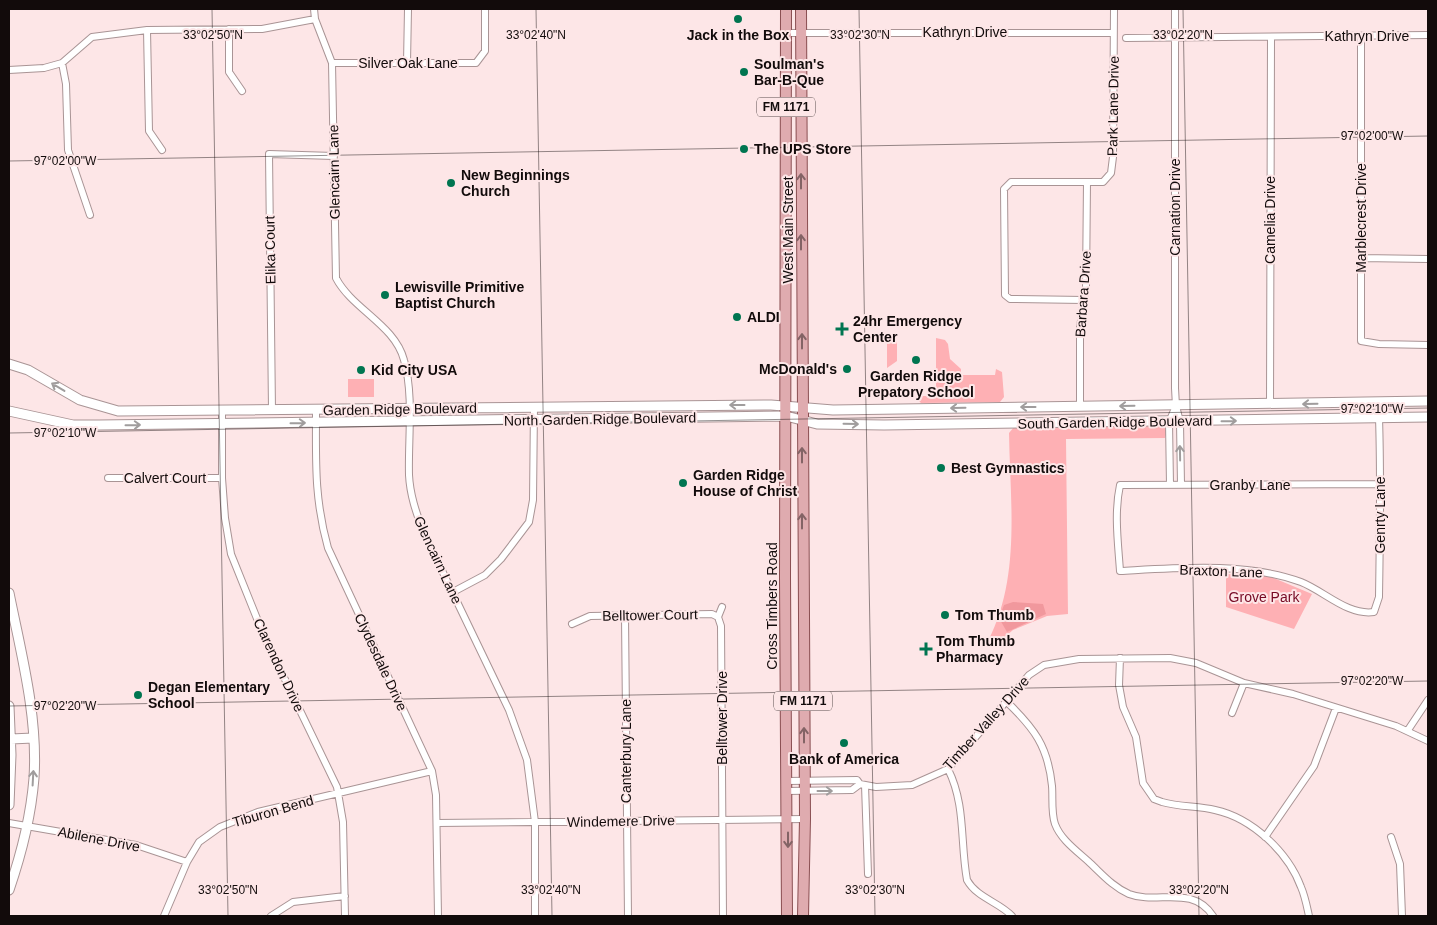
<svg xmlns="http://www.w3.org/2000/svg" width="1437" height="925" font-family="Helvetica,sans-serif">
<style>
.green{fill:#feb0b4}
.forest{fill:#f1989d}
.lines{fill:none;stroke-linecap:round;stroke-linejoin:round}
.minor-casing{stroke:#a99495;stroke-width:8}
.secondary-casing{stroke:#a99495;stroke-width:11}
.primary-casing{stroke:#8a4f52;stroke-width:12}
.minor{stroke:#fff;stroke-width:6}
.secondary{stroke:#fff;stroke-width:9}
.primary{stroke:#dfabaf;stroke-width:10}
.oneway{stroke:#836365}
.oneway2{stroke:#a09d9d}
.ticks{fill:none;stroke:#120b0b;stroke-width:1;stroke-opacity:0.45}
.poi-dot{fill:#007550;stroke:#fde6e7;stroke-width:2}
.labels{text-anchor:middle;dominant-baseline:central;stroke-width:4;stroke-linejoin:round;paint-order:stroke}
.shield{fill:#fde6e7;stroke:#584d4d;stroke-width:1}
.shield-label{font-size:12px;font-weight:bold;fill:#120b0b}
.street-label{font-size:14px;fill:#120b0b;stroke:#fde6e7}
.poi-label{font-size:14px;font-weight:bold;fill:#120b0b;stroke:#fde6e7;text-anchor:start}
.park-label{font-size:14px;fill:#760924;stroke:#fde6e7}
.ticks-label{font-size:12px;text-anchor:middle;fill:#120b0b;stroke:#fde6e7;stroke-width:4;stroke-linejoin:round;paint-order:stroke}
</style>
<rect width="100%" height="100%" fill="#fde6e7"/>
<path class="green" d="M936,338L945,340L948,344L950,359L961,369V375H995L996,369L1002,372L1004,397L1000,402L921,403L918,400L920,390L921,396H927V391H936Z
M887,341H897V361L887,368Z
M348,379H374V397H348Z
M1163,426L1167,431L1165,438L1066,439L1068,614L1047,616L1013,630L994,646L988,641C1021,577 1010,502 1009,433L1014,427Z
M1226,574L1269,576L1312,594L1294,629L1226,607Z"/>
<path class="forest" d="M1013,602L1043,604L1046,614L1007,632L999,618L1004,605Z"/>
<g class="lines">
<g class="minor-casing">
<path id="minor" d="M314,9L315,19L332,63L336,278C352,309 395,325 404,360C414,395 408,439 409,475C410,495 416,512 423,531L509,710L527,760L535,822V916
M1175,9V388L1176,406L1180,422L1181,485
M229,29V72L242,91
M147,30L149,131L162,150
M786,33H1113
M1361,36V341L1379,344L1428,345
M1126,38L1428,35
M62,63L66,84L68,150L90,215
M332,63H476L485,51V9
M407,63L408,9
M9,70L44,68L62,63L92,37L147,30L262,29L315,19
M1361,258L1428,259
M1084,300L1010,299L1005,295L1004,189L1011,182H1103L1111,173L1113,157L1114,9
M1270,404L1271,37
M1080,407V327L1086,287L1087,182
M222,410V478L225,518L231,554L264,636L337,787L343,822L345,916
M272,410L269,154L334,156
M316,410C316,460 314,498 328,548L432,771L436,795L438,916
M1379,418C1381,477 1380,537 1379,597L1374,612C1348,616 1324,591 1301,582C1247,562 1177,568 1120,571C1118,542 1114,513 1120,485L1380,484
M108,478H222
M1170,485L1169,422L1176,406
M453,592L485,575L501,559L529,522L533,500L534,407
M625,616L628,916
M718,617L721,626L723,916
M718,617L722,607
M572,624L590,616L712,614L718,617
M1120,658L1119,685L1123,707L1136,737L1143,783L1154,799L1162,802C1179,807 1198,806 1215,810C1252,818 1288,852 1301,887C1305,896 1307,907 1309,916
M1006,701C1034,728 1048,746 1052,786C1053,797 1051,813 1055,824C1061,840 1077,851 1090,863C1102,874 1113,887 1129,894C1157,905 1192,884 1213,916
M1232,713L1244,683
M1408,730L1428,700
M948,769C966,805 960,842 967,880C977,898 999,902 1012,916
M788,781L857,780L860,784L876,787L912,785L948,769L1029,675L1044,665L1079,659L1170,658L1196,663L1244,683L1293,694L1396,726L1428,741
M865,785L868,874
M787,791L852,790L860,784
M9,823L136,845L187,862
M437,823L805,819
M1265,837L1314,766L1336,708
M1391,837L1400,864L1402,916
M164,916L187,862L199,842L220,827L258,812L432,771
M271,916L293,902L345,896"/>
</g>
<g class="secondary-casing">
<path id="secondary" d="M9,364L28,370L80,400L118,411L771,405L833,410L1428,401
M9,411L73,425H99L786,416L817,424L884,425L1428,417
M9,593C21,653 38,716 34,778C31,816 21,855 9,890
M9,706L11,755L9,805
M11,739L33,738"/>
</g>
<g class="primary-casing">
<path id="primary" d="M786,9L785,578L787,916
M801,9L805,819L803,916"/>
</g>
<use href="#minor" class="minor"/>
<use href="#secondary" class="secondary"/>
<use href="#primary" class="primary"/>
</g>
<defs><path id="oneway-shaft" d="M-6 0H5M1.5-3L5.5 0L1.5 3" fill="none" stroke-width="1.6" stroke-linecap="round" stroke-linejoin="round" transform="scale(1.25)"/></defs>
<g class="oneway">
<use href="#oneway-shaft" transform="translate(801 181) rotate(-90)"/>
<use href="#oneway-shaft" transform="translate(801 242) rotate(-90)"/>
<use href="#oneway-shaft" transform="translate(802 341) rotate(-90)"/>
<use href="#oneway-shaft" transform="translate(802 455) rotate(-90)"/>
<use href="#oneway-shaft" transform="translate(802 521) rotate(-90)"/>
<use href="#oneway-shaft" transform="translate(804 735) rotate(-90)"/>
<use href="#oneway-shaft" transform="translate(788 840) rotate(90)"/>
</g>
<g class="oneway2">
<use href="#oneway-shaft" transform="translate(58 387) rotate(-149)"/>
<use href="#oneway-shaft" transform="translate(1310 404) rotate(179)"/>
<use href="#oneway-shaft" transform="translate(737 405) rotate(180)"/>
<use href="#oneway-shaft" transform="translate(1127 406) rotate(179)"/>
<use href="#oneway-shaft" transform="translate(1028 407) rotate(180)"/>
<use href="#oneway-shaft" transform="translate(958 408) rotate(179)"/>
<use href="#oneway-shaft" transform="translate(1229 421) rotate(-1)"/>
<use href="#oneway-shaft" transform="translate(298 423) rotate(-1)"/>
<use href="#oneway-shaft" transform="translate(851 424) rotate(1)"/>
<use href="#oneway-shaft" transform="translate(133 425) rotate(-1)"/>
<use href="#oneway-shaft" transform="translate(1180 453) rotate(-91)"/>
<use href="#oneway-shaft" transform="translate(33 778) rotate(-87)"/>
<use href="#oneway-shaft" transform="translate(825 791)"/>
</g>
<path class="ticks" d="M212,9L228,916M536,9L552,916M859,9L875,916M1183,9L1199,916M9,161L1428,136M9,433L1428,408M9,706L1428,681"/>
<g class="poi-dot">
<circle cx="738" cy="19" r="5"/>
<circle cx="744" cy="72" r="5"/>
<circle cx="744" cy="149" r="5"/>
<circle cx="451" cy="183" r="5"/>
<circle cx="385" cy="295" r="5"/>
<circle cx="737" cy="317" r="5"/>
<path d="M839.5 321.5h5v5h5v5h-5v5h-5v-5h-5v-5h5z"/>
<circle cx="916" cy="360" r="5"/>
<circle cx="847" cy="369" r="5"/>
<circle cx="361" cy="370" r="5"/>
<circle cx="941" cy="468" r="5"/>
<circle cx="683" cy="483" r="5"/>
<circle cx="945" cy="615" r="5"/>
<path d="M923.5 641.5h5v5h5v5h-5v5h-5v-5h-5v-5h5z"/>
<circle cx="138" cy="695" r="5"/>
<circle cx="844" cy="743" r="5"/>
</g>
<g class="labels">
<g class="shield">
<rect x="757" y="97.5" width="58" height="19" rx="4"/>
<rect x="774" y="691.5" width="58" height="19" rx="4"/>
</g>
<g class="shield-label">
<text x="786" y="107">FM 1171</text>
<text x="803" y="701">FM 1171</text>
</g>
<g class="street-label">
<text x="965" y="32">Kathryn Drive</text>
<text x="1367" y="36">Kathryn Drive</text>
<text x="408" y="63">Silver Oak Lane</text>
<text transform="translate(1113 106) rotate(-89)">Park Lane Drive</text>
<text transform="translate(334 172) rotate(-91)">Glencairn Lane</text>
<text transform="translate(1175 207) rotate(-90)">Carnation Drive</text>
<text transform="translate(1361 218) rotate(-90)">Marblecrest Drive</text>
<text transform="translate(1270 220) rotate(-90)">Camelia Drive</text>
<text transform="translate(788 230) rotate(-90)">West Main Street</text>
<text transform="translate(270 250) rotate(-91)">Elika Court</text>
<text transform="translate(1083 294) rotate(-86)">Barbara Drive</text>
<text transform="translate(400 409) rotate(-1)">Garden Ridge Boulevard</text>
<text transform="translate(600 419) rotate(-1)">North Garden Ridge Boulevard</text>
<text transform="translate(1115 422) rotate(-1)">South Garden Ridge Boulevard</text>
<text x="165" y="478">Calvert Court</text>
<text x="1250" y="485">Granby Lane</text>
<text transform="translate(1380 515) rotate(-90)">Genrty Lane</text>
<text transform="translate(438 560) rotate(65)">Glencairn Lane</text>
<text transform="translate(1221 571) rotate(2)">Braxton Lane</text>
<text transform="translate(772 606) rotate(-90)">Cross Timbers Road</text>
<text transform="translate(650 615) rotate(-1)">Belltower Court</text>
<text transform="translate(381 662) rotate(65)">Clydesdale Drive</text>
<text transform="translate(279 665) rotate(65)">Clarendon Drive</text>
<text transform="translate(722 718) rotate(-90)">Belltower Drive</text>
<text transform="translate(986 723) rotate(-48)">Timber Valley Drive</text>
<text transform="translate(626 751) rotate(-90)">Canterbury Lane</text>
<text transform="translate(273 811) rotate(-16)">Tiburon Bend</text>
<text transform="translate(621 821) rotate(-1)">Windemere Drive</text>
<text transform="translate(99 839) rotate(11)">Abilene Drive</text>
</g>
<g class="poi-label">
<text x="738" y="35" text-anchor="middle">Jack in the Box</text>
<text x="754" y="64">Soulman's<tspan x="754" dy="16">Bar-B-Que</tspan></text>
<text x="754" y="149">The UPS Store</text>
<text x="461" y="175">New Beginnings<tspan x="461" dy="16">Church</tspan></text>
<text x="395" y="287">Lewisville Primitive<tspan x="395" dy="16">Baptist Church</tspan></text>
<text x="747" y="317">ALDI</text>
<text x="853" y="321">24hr Emergency<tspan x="853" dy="16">Center</tspan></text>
<text x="837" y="369" text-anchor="end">McDonald's</text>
<text x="371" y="370">Kid City USA</text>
<text x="916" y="376" text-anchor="middle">Garden Ridge<tspan x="916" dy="16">Prepatory School</tspan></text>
<text x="951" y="468">Best Gymnastics</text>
<text x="693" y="475">Garden Ridge<tspan x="693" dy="16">House of Christ</tspan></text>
<text x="955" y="615">Tom Thumb</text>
<text x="936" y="641">Tom Thumb<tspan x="936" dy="16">Pharmacy</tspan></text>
<text x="148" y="687">Degan Elementary<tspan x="148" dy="16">School</tspan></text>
<text x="844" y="759" text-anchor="middle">Bank of America</text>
</g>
<g class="park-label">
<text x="1264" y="597">Grove Park</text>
</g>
</g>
<g class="ticks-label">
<text x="213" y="39">33°02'50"N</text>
<text x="536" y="39">33°02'40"N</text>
<text x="860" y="39">33°02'30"N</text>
<text x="1183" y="39">33°02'20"N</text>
<text x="1372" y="140">97°02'00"W</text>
<text x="65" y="165">97°02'00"W</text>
<text x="1372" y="413">97°02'10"W</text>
<text x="65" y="437">97°02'10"W</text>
<text x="1372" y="685">97°02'20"W</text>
<text x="65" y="710">97°02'20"W</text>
<text x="228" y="894">33°02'50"N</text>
<text x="551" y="894">33°02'40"N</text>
<text x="875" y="894">33°02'30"N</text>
<text x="1199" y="894">33°02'20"N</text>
</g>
<rect width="1437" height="925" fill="none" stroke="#120b0b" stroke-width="20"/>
</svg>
